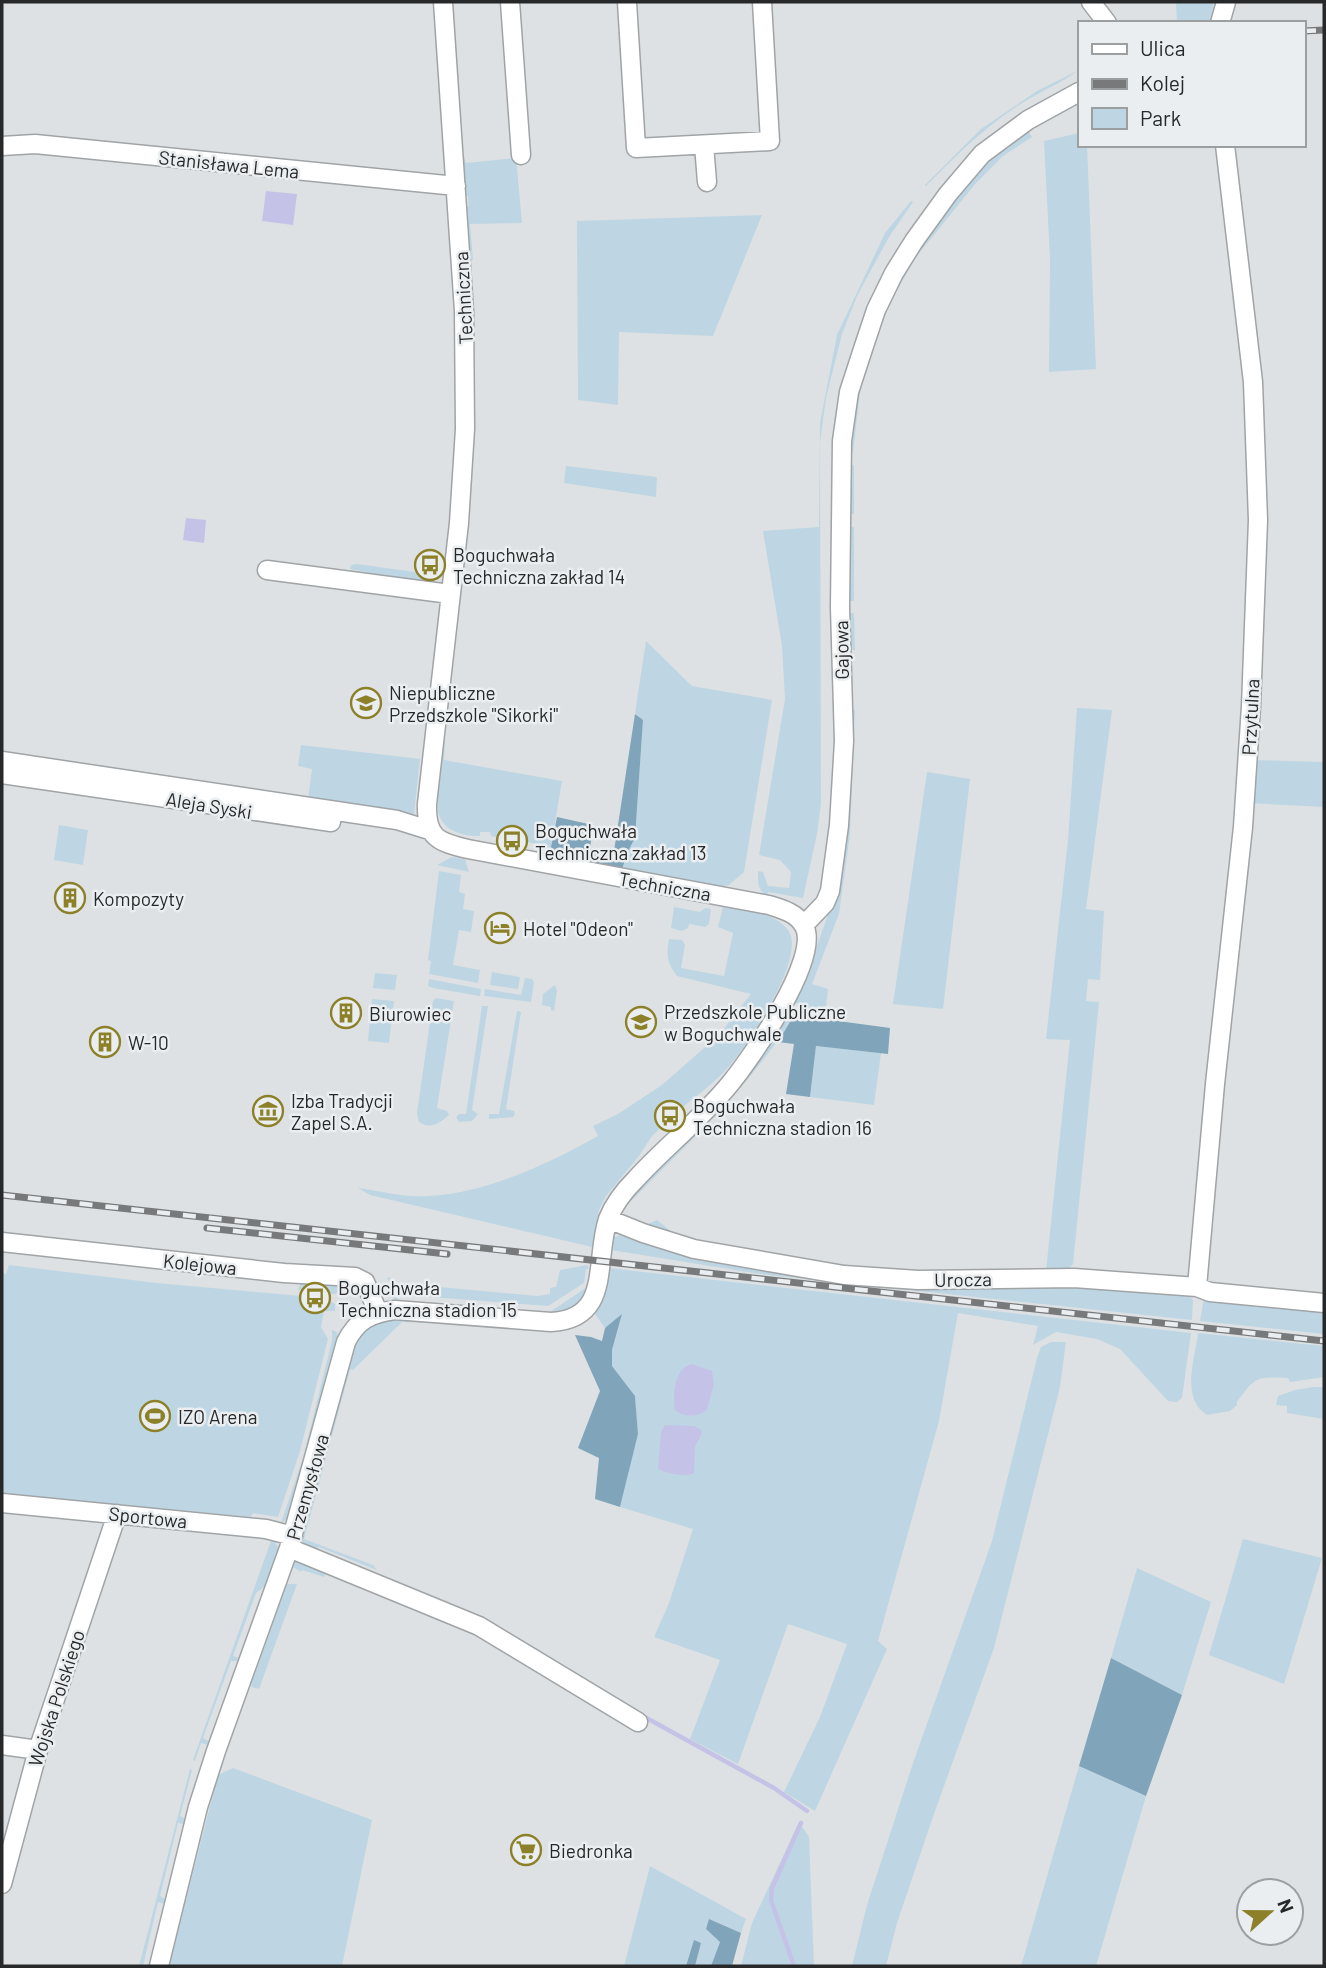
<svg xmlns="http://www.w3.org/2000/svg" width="1326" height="1968" font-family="Barlow,sans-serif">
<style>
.green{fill:#bed6e3}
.forest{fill:#80a4b9}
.water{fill:#c4c3e7}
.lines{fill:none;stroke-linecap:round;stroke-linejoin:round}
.stream{stroke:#c4c3e7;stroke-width:4.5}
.minor-casing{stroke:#a0a4a6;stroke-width:21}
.minor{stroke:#fff;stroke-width:18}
.rail-casing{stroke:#77797b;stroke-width:7}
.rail{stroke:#eaeef0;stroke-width:4.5;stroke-dasharray:13;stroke-linecap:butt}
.labels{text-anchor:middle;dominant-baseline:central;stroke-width:5;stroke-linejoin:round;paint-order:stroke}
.street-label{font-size:19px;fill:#272829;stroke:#eaeef0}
.poi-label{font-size:19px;fill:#272829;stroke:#eaeef0;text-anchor:start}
</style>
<rect width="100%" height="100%" fill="#dde1e3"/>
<path class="green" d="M1176,2H1214L1210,23H1177Z
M1079,70C1060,84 1034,94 1013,109C980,131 954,158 926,186L925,185L981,129L1037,91Z
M1026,128L1032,137L1003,156L976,183L916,257L887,308L861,384L853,452H848L851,406L897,274L974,171Z
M1079,133V145H1087L1096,369L1049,372L1050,259L1044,141Z
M464,156L466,163L516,158L522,223L470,224L473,260L468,261L465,207L469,206L468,196H464L461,157Z
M911,201L913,202L889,237L857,296L842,334L826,398L820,443L821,803L817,834L803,898L768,892L767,896C757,890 758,881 758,871L763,872L768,886L789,888L791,872L780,860L759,855L785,699L782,646L763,531L819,527L820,423L837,335L885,233Z
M762,215L713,336L619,332L618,405L578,400L577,221Z
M847,465H854V514H847Z
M566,466L657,477L656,497L564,483Z
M847,527H854V601H848Z
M357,564L429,574L430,582H415L350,569L351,565Z
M847,613H854L855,650H848Z
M646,641L692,686L772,700L744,872L729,885L719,887L622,870L627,853L635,838L643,721L635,713Z
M1077,708L1112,710L1086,909L1104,911L1100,980L1088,979L1086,1001L1099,1002L1073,1264L1065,1272L1046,1271L1070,1040L1046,1039L1068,840Z
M849,710H855L850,834L839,914L812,984L828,989L826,1007H821V1010L798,1007L794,997L811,962L837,890Z
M440,741L445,742L444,760L562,781L550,852L538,848V844L491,836L490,832H480V836C458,837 435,827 438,802L433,800Z
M301,745L420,759L414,814L308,799L312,769L298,766Z
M1252,760L1324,762V807L1248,803Z
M927,772L970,779L943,1009L893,1004Z
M59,825L88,830L83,865L54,860Z
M452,857L465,859L469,872L437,865Z
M439,871L461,875L459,892L465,894L463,909L474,911L471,932L459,930L453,965L480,970L478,983L429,974L431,961L428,960Z
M674,907L700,912L705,908L711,909L709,924L705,927L689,924L688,928L682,931L671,928Z
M723,907C744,911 774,911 788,930C808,957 745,1050 724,1072C709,1087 691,1100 674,1114L672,1112L666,1118L668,1121L652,1136L639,1156L606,1196L599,1210L592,1247L370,1195L358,1188C381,1191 406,1198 429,1196C487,1193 548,1164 598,1136L593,1126L618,1114L662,1085L720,1034L751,994L677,976C667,963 666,955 669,939L682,940L685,945L681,968L724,976L733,933L718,927Z
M492,972L520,977L518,989L490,985Z
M375,973L397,975L395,990L373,988Z
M525,978L532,979L534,983L531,1002L484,996L485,989L521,995Z
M429,979L481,989L480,996L433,988L428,986Z
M555,985L557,991L554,1011L551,1010V1007L542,1005L543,994Z
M436,998L454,1001L437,1108L447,1111L449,1115C440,1123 430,1130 419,1122L417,1113L433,1001Z
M372,999L394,1001L389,1043L368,1041Z
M482,1006H488L472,1110L478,1114L472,1121L459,1122L456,1117L459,1114H466Z
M517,1011L521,1012L506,1109L514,1111L515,1114L513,1117L489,1119V1114H499Z
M788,1015H794C752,1085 689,1142 632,1200L629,1196L783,1017Z
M816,1046L881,1053L874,1105L810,1097Z
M657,1220L678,1237L845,1265L755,1254L688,1242L652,1231L644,1226Z
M625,1233L659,1246L986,1282L1187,1292L1193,1300L1192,1320L760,1274L611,1250L613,1238Z
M9,1265L157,1283L324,1298L335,1304V1311H324L321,1327L328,1339L300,1451L278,1517L253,1513L251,1517L2,1493V1273L6,1274Z
M587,1265L589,1269H586L584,1283L548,1306L403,1295L394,1289L387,1278L389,1277L402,1289L428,1286L538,1296L550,1294V1288L556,1287L560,1270Z
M608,1268L1191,1333L1182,1398L1177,1402L1168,1401L1120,1349L1097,1339L1056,1332L1033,1345L1038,1326L958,1313L939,1421L878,1641L887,1649L815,1811L784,1792L820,1717L847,1644L788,1624L738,1764L690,1739L720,1660L654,1637L669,1603L693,1529L620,1507L638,1434L635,1396L612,1366V1350L622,1315L605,1328L595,1314L600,1305Z
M301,1281L341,1285L349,1289L334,1294L298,1290Z
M590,1285C583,1301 575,1307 559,1314L403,1303L392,1298L383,1288L401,1301L550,1312Z
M1204,1298L1324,1308V1334L1200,1321Z
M396,1318L426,1321L427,1323L402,1322L353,1370L350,1369L304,1539L373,1565L377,1570L319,1547L313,1550L305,1546L300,1536L351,1347C365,1327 372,1322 396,1318Z
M332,1330L337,1332L338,1337L294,1505L288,1518L281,1523L303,1458L332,1341Z
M1198,1333L1324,1346V1377L1290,1382L1288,1378C1256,1377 1256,1376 1237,1402V1405L1230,1411L1207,1415C1180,1398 1195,1359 1198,1333Z
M1051,1342H1066L1060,1387L994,1648L935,1811L897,1923L886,1966H852L867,1905L913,1763L992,1541L1037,1358L1041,1347Z
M1313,1387H1324V1419L1287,1413V1406L1276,1405L1278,1396L1295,1390Z
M272,1538L278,1547V1554L267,1585L256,1593L233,1656L239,1658L240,1661H231L203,1738L211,1743L208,1745L201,1743L195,1761L193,1760Z
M1243,1539L1322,1558L1284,1684L1209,1655Z
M300,1560L327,1570L324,1577L302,1570L301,1572L293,1567L294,1562Z
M1137,1568L1211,1602L1182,1695L1111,1658Z
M287,1584H297L259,1689L252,1687L251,1683Z
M1079,1766L1146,1796L1096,1966H1021Z
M233,1768L372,1820L342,1966H169L218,1775Z
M190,1769L192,1770L180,1816L187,1820L185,1824L178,1823L160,1896L168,1901L165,1904L158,1902L143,1966H139Z
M799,1822L809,1837L814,1966H741L752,1923Z
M650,1866L746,1919L741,1933L709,1919L720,1942L711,1966H695L701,1943L694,1941L686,1966H624Z"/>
<path class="forest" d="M635,714L643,720L635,838L627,853L622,870L550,852L557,817L593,825L590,849L614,851Z
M794,1015L890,1028L888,1054L816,1046L810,1097L786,1094L794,1044L778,1042Z
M622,1314L612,1350V1366L635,1396L638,1434L620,1507L595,1499L599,1458L578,1448L600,1391L575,1335L591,1337L602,1341L605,1328Z
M1111,1658L1182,1695L1146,1796L1079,1766Z
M709,1919L741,1933L732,1966H711L720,1942L706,1929Z
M694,1940L701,1943L695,1966H686Z"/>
<path class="water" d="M266,191L297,194L293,225L262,221Z
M186,518L206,520L204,543L183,540Z
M692,1364L712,1371L714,1384L707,1410C698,1417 684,1418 675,1410C672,1395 675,1367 692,1364Z
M665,1425L694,1426L700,1429L702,1433L695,1447L694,1473C684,1478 667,1473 658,1469L661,1432Z"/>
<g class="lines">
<path class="stream" d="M641,1715L774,1788L807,1811
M794,1966L771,1900L772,1888L801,1823"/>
<g class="minor-casing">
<path id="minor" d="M510,2L521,155
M627,2L636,148L770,141L762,2
M1091,2L1107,23
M1220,23L1226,2
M704,145L707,182
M2,146L35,144L456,186
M267,570L450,594
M2,761L397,820L429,830
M2,774L331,822
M804,925L825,903L830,891L839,825L844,741L840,608L842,441L849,392L863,349L876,310L894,273L914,241L948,194L982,154L1028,120L1079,92
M608,1219L643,1233L694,1249L844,1275L918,1280L1074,1278L1197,1287L1210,1292L1324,1303
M2,1242L284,1273L355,1277L365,1282L378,1312
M1197,1287L1215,1084L1243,827L1251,706L1258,520L1253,382L1225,145
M2,1503L266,1529L293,1536
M289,1548L479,1626L638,1722
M2,1745L38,1750
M2,1884L38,1750L117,1514
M159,1966L198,1807L216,1751L289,1548L346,1342C357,1320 371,1313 395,1310L551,1322C612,1319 594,1262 608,1219C614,1204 624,1191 635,1180C665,1147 701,1119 729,1085C750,1060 822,957 804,926C797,913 782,909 769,905L468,849C437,842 426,837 427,804L459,523L465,429L464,311L443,2"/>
</g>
<use href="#minor" class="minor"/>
<g class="rail-casing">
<path id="rail" d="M1303,31L1324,30
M2,1195L1324,1341
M207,1228L447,1254"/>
</g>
<use href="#rail" class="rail"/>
</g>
<defs>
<g id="bus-ring" transform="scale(1.575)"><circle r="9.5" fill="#eaeef0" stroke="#8c8129" stroke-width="1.5"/><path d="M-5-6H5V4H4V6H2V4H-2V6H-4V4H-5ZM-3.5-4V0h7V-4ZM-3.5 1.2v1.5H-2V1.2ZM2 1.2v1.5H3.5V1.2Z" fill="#8c8129"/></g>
<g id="school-ring" transform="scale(1.575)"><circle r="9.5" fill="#eaeef0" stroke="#8c8129" stroke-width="1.5"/><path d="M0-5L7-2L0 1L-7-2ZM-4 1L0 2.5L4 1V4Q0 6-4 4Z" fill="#8c8129"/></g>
<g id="building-ring" transform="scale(1.575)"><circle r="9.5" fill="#eaeef0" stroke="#8c8129" stroke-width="1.5"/><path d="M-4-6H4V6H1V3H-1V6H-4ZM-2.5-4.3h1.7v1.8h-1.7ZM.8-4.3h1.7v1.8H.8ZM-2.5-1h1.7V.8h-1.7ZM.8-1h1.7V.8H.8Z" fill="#8c8129"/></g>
<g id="hotel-ring" transform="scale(1.575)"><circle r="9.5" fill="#eaeef0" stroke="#8c8129" stroke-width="1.5"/><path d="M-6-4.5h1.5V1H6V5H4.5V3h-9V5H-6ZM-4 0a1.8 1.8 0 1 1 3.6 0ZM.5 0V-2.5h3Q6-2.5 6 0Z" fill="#8c8129"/></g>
<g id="museum-ring" transform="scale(1.575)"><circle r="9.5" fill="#eaeef0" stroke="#8c8129" stroke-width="1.5"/><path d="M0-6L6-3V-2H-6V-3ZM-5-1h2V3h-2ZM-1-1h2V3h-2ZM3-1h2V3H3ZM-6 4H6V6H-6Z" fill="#8c8129"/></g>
<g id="stadium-ring" transform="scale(1.575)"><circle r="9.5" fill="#eaeef0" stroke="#8c8129" stroke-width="1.5"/><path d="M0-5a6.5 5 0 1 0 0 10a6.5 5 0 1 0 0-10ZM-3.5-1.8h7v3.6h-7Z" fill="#8c8129"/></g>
<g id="supermarket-ring" transform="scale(1.575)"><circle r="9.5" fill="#eaeef0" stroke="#8c8129" stroke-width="1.5"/><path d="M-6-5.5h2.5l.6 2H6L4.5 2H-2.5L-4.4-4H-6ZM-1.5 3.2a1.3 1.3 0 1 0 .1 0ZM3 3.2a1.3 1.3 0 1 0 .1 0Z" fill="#8c8129"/></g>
</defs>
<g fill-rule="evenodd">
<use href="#bus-ring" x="430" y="565"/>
<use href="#school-ring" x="366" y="703"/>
<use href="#bus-ring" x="512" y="841"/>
<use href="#building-ring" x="70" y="898"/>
<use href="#hotel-ring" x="500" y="928"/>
<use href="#building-ring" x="346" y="1013"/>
<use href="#school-ring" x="641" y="1022"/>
<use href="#building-ring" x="105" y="1042"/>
<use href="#museum-ring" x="268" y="1111"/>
<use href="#bus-ring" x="670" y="1116"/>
<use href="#bus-ring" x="315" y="1298"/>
<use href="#stadium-ring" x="155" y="1416"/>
<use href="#supermarket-ring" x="526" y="1850"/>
</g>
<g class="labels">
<g class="street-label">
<text transform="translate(229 164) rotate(6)">Stanisława Lema</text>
<text transform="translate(463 298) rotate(-93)">Techniczna</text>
<text transform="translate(841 650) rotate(-91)">Gajowa</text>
<text transform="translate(1250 717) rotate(-87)">Przytulna</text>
<text transform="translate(209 805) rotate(9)">Aleja Syski</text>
<text transform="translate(665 886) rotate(10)">Techniczna</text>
<text transform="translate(200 1264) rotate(6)">Kolejowa</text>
<text transform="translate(963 1279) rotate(-1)">Urocza</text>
<text transform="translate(307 1487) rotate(-74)">Przemysłowa</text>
<text transform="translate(148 1517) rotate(6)">Sportowa</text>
<text transform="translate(56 1698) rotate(-72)">Wojska Polskiego</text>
</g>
<g class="poi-label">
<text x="453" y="554">Boguchwała<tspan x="453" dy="22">Techniczna zakład 14</tspan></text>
<text x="389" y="692">Niepubliczne<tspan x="389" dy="22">Przedszkole "Sikorki"</tspan></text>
<text x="535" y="830">Boguchwała<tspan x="535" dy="22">Techniczna zakład 13</tspan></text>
<text x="93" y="898">Kompozyty</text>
<text x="523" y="928">Hotel "Odeon"</text>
<text x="664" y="1011">Przedszkole Publiczne<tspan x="664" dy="22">w Boguchwale</tspan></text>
<text x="369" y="1013">Biurowiec</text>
<text x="128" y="1042">W-10</text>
<text x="291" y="1100">Izba Tradycji<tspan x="291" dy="22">Zapel S.A.</tspan></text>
<text x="693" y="1105">Boguchwała<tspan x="693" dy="22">Techniczna stadion 16</tspan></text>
<text x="338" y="1287">Boguchwała<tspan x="338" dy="22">Techniczna stadion 15</tspan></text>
<text x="178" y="1416">IZO Arena</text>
<text x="549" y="1850">Biedronka</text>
</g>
</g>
<rect width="1326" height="1968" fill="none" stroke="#272829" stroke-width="7"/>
<rect x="1078" y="21" width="228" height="126" fill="#eaeef0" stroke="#9c9fa0" stroke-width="2"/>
<rect x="1092" y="44" width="35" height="10" fill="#ffffff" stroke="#9c9fa0" stroke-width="2"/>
<text x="1140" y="56" font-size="21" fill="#272829">Ulica</text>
<rect x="1092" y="79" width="35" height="10" fill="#77797b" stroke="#9c9fa0" stroke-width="2"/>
<text x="1140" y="91" font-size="21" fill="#272829">Kolej</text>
<rect x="1092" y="108" width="35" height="21" fill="#bed6e3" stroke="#9c9fa0" stroke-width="2"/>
<text x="1140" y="126" font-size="21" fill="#272829">Park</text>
<g transform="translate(1270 1912) rotate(69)"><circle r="33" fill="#eaeef0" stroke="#9c9fa0" stroke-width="2"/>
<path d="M0-5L12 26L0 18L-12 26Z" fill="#8c8129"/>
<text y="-10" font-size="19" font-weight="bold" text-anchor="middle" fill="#272829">N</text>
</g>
</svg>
